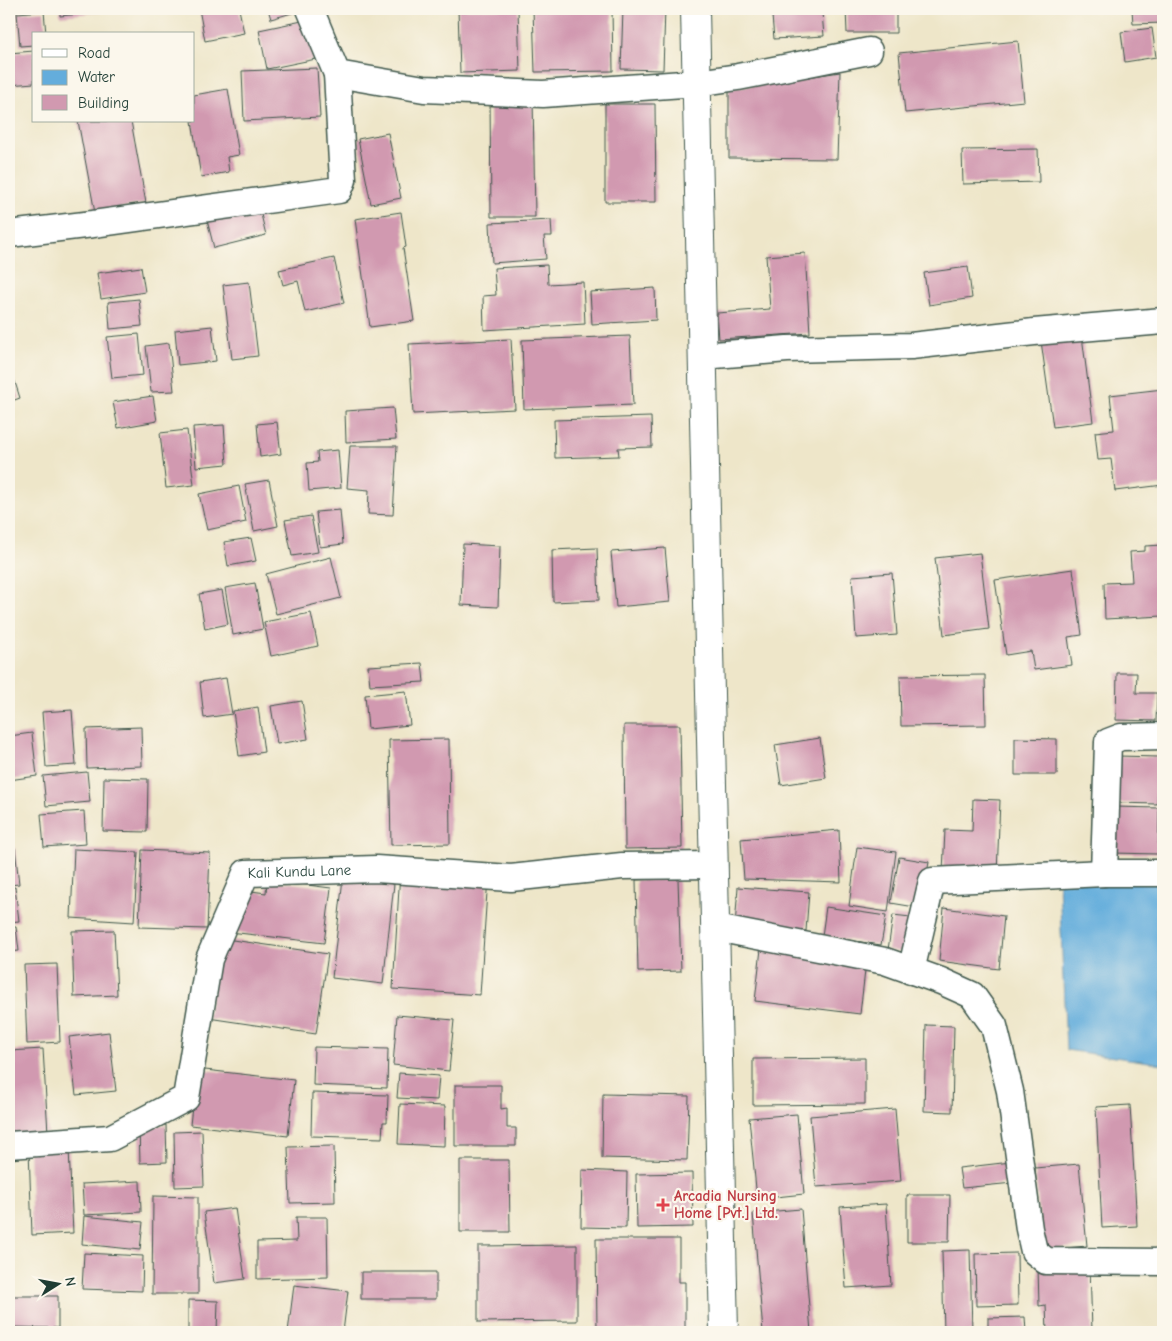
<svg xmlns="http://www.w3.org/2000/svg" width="1172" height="1341" font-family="'Comic Neue',sans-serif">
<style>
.water{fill:#64addc;stroke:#427588}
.building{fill:#d199b0}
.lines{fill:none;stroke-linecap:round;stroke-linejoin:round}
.street-casing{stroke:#3e564a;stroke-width:29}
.secondary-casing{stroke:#3e564a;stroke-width:30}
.street{stroke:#fff;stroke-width:26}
.secondary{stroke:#fff;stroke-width:28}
.health-dot{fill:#e0444e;stroke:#fbf7ec;stroke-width:2}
.labels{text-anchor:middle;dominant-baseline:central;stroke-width:4.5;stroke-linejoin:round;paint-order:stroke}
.street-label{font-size:15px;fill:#1f3d34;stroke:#fbf7ec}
.health-label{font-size:15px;font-weight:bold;fill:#be3a42;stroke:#fbf7ec;text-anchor:start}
</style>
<rect width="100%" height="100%" fill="#fbf7ec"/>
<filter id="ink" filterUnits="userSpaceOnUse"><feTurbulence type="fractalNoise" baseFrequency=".02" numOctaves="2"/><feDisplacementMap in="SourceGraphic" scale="10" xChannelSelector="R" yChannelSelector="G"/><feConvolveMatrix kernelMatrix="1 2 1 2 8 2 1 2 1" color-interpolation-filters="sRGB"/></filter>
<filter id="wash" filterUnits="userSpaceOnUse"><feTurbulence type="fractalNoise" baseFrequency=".0096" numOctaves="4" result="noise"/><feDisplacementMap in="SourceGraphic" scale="20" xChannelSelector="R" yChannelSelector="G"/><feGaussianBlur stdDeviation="1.12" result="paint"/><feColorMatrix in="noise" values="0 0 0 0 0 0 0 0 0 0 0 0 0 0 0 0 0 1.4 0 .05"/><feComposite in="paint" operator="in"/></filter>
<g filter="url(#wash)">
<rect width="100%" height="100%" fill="#eee6c9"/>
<path class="water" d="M1163,875V1064L1066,1050L1059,882Z"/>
<g id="blocks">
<path class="building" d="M60,9H102V12L60,16Z
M199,9H239L244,33L205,41Z
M268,9H298L299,11L271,19Z
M458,9H518L520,71L460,73Z
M533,9H612L613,71L535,72Z
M623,9H665L663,70L621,69Z
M846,9H896V33H847Z
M1132,9H1163V23L1133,24Z
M44,11L46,34H34V45L20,46L17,13Z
M822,13L824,36L774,39L772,16Z
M307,20L316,59L267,69L259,30Z
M1152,28L1156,57L1125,62L1121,32Z
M1018,41L1024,101L905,113L899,53Z
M34,51V83L9,85V53Z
M317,68L320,117L244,121L242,71Z
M840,72L837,159L729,158V89Z
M228,89L239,155L227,157L229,172L201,177L192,121H194V95Z
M533,98L535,217H491L490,99Z
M605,104H655L656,202H605Z
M78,121H131L146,203L95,213Z
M388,133L401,198L371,204L358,139Z
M1038,149L1039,182L963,184L962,150Z
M258,202L266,235L214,248L206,216Z
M401,212L406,247L403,248L414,321L370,327L355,219Z
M551,220L552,236H544L546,259L492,263L490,223Z
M805,253L810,333L719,339L717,313L770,309L766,256Z
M334,258L344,303L305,312L298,281L283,285L279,270Z
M547,265L548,284L583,282L585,324L484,330L483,296L496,295L494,268Z
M141,267L145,292L101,299L97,273Z
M968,267L972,298L929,305L924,273Z
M249,282L258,356L232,359L223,285Z
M655,288L656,320L592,324L590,292Z
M139,299L142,326L110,329L108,302Z
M212,326L216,361L178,365L175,330Z
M139,334L143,375L112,378L107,337Z
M630,336L633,405L524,409L522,340Z
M1082,336L1093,422L1053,427L1041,341Z
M511,339L515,409L413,414L409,344Z
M169,343L174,391L151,392L146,346Z
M9,363L20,398L9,402Z
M1163,389V485L1115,491L1111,459L1098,460L1095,432L1114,430L1110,395Z
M153,396L157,421L118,428L113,402Z
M393,408L396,439L346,442L345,411Z
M651,417L652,447L618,448L619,456L555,458L554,420Z
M277,422L281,454L260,457L257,424Z
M224,425L227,464L196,467L193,427Z
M187,430L194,485L166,488L160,433Z
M350,446H397L393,515L368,514L369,490L347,488Z
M338,450L341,488L309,491L307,463L318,462L317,452Z
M269,480L278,526L254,531L245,484Z
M239,486L246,522L207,530L199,494Z
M340,510L343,544L320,547L316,512Z
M311,516L318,552L292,556L285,520Z
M251,538L256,561L228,566L224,542Z
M463,544L500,546L498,607L461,605Z
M1163,545V616L1105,619L1104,583L1132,582L1130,552L1145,551V546Z
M597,548L599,600L553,602L552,550Z
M665,548L670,602L616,607L611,552Z
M980,553L989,629L944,635L935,558Z
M331,557L341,598L276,614L266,574Z
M1073,569L1082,635L1068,637L1072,665L1034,670L1031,651L1006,655L995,580Z
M892,573L897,635L856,638L852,576Z
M255,583L263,629L233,635L225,588Z
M222,590L228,624L205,629L199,594Z
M311,613L318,646L271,656L264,622Z
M422,663L424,682L370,685L368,666Z
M1117,673H1137L1136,693H1157L1156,721L1116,720Z
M985,675L986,725L901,726L900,676Z
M226,678L232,714L204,718L200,682Z
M406,691L410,725L368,729L365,695Z
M302,701L308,739L277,744L271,706Z
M258,707L264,752L239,756L233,711Z
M72,710L76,765L46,767L42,712Z
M624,725H680L682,848L625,849Z
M141,727L142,766L87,768L86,729Z
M32,733L37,776L9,780V736Z
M820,738L826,778L781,785L775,745Z
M1015,738L1057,739V775H1015Z
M449,739L450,844L391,845L389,740Z
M1118,756L1159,757L1157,804L1116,803Z
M87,772L90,802L46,806L43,776Z
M104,778L148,779L147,832L103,831Z
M973,799L1000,800L997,874L943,872L945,830L972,831Z
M1114,807L1159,808L1158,854L1113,853Z
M84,811L86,844L44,847L41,814Z
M839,830L841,882L744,879L741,839Z
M857,847L896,852L888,912L849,906Z
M15,848L19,884L9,885V849Z
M74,849L138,852L134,922L71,918Z
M142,850L210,853L207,929L139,927Z
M899,857L929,862L921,908L891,903Z
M400,871L488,877L480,995L393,989Z
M343,878L394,884L383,984L332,978Z
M678,879L681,971L638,972L636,880Z
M267,880L331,888L324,943L230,932L244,890L266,893Z
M15,887L19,921L9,922V888Z
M738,887L809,892L806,931L735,926Z
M826,907L886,916L881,945L822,936Z
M944,908L1004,916L999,969L939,961Z
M893,915L928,919L924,955L888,950Z
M9,927H16L19,951L9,952Z
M114,930L117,995L74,997L72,931Z
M219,938L328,954L316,1034L208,1018Z
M761,949L866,962L860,1014L755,1001Z
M57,964L60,1042L27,1044L24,965Z
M397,1015L454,1020L449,1071L393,1065Z
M926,1025L954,1026L952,1112L924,1111Z
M109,1032L116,1091L76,1095L69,1037Z
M314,1047L388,1049L387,1088L313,1085Z
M43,1049L48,1133L9,1135V1051Z
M865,1058V1104L753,1105V1059Z
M196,1069L294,1080L288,1136L190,1125Z
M399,1073L439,1076L437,1100L397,1098Z
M455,1085H501V1109L507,1108V1128H516V1146H455Z
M312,1093L388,1095L387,1122H383L382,1138L311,1136Z
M603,1094L689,1096L687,1160L602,1158Z
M400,1104L445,1106L444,1146L398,1144Z
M1130,1105L1137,1226L1102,1228L1096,1107Z
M895,1109L901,1181L816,1187L810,1116Z
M797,1114L804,1194L757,1199L749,1118Z
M166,1125L167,1162L140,1163L139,1126Z
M202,1131L204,1186L175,1187L174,1132Z
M334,1146L335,1202L290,1203L288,1147Z
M69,1149L73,1233L32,1235L29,1150Z
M460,1160H509L510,1232H460Z
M1011,1162L1013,1183L962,1188L959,1168Z
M1079,1164L1087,1246L1042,1250L1035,1168Z
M582,1170L627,1172L626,1228L581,1227Z
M692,1173L693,1227L637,1228L636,1174Z
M140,1181L141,1212L84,1215L82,1184Z
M907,1195H950L949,1242H907Z
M153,1196L198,1197V1294H152Z
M886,1204L891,1285L846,1288L840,1207Z
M235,1208L245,1279L214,1283L204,1212Z
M801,1209L811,1332H763L753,1213Z
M84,1216L143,1222L140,1250L82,1244Z
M296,1217H327L328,1277L257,1279V1242L297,1241Z
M596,1239H679V1282H685V1330L597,1331Z
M577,1245V1321L478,1322V1246Z
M970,1250L972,1332H944L942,1251Z
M84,1253L143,1256L142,1291L82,1289Z
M1017,1253L1018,1305L976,1306L975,1254Z
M1090,1266L1092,1331L1047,1332L1046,1305L1039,1306L1038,1267Z
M361,1272H436V1299H361Z
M294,1285L348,1291L343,1332H288Z
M9,1296H58V1328L9,1327Z
M188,1300L218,1301L217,1332H188Z
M1025,1317L1026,1332H988V1318Z"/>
</g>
</g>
<g filter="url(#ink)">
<use href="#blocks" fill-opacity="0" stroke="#3e564a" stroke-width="1"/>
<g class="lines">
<g class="street-casing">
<g id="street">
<path d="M310,9L337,74L424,89L543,94L697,83L738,77L869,51"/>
<path d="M9,234L93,224L339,190L343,180L337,74"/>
<path d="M703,356L787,349L911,346L1034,332L1163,321"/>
<path d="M1104,873L1108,742L1121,737L1163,736"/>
<path d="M716,928L885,961L941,981L972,995L994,1026L1010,1091L1029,1229L1034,1251L1046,1261L1163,1262"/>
<path d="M911,971L932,881L1104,873H1163"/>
<path id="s1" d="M9,1145L110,1138L186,1098L209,959L246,873L376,869L511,878L622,866L714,865"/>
</g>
</g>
<g class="secondary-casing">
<path id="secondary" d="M695,9L724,1332"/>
</g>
<use href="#street" class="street"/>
<use href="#secondary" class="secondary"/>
</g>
</g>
<path class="health-dot" d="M660.5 1197.5h5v5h5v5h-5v5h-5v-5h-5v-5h5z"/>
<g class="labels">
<g class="street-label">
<text stroke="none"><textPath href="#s1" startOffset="475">Kali Kundu Lane</textPath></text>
</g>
<g class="health-label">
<text x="674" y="1196">Arcadia Nursing<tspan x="674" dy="17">Home [Pvt.] Ltd.</tspan></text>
</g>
</g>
<rect width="1172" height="1341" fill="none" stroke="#fbf7ec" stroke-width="30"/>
<rect x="32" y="32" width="162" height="90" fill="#fbf7ec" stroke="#a3ada2"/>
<rect x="42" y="49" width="25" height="8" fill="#ffffff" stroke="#a3ada2"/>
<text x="78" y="58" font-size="15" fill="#1f3d34">Road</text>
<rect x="42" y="70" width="25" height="15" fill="#64addc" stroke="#a3ada2"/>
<text x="78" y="82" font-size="15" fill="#1f3d34">Water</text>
<rect x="42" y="95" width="25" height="15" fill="#d199b0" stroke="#a3ada2"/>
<text x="78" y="108" font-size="15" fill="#1f3d34">Building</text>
<g transform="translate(58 1284) rotate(79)" stroke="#fbf7ec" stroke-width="4" paint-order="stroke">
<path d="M0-4L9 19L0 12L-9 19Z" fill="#1f3d34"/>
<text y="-8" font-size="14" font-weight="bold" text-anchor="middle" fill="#1f3d34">N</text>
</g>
</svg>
